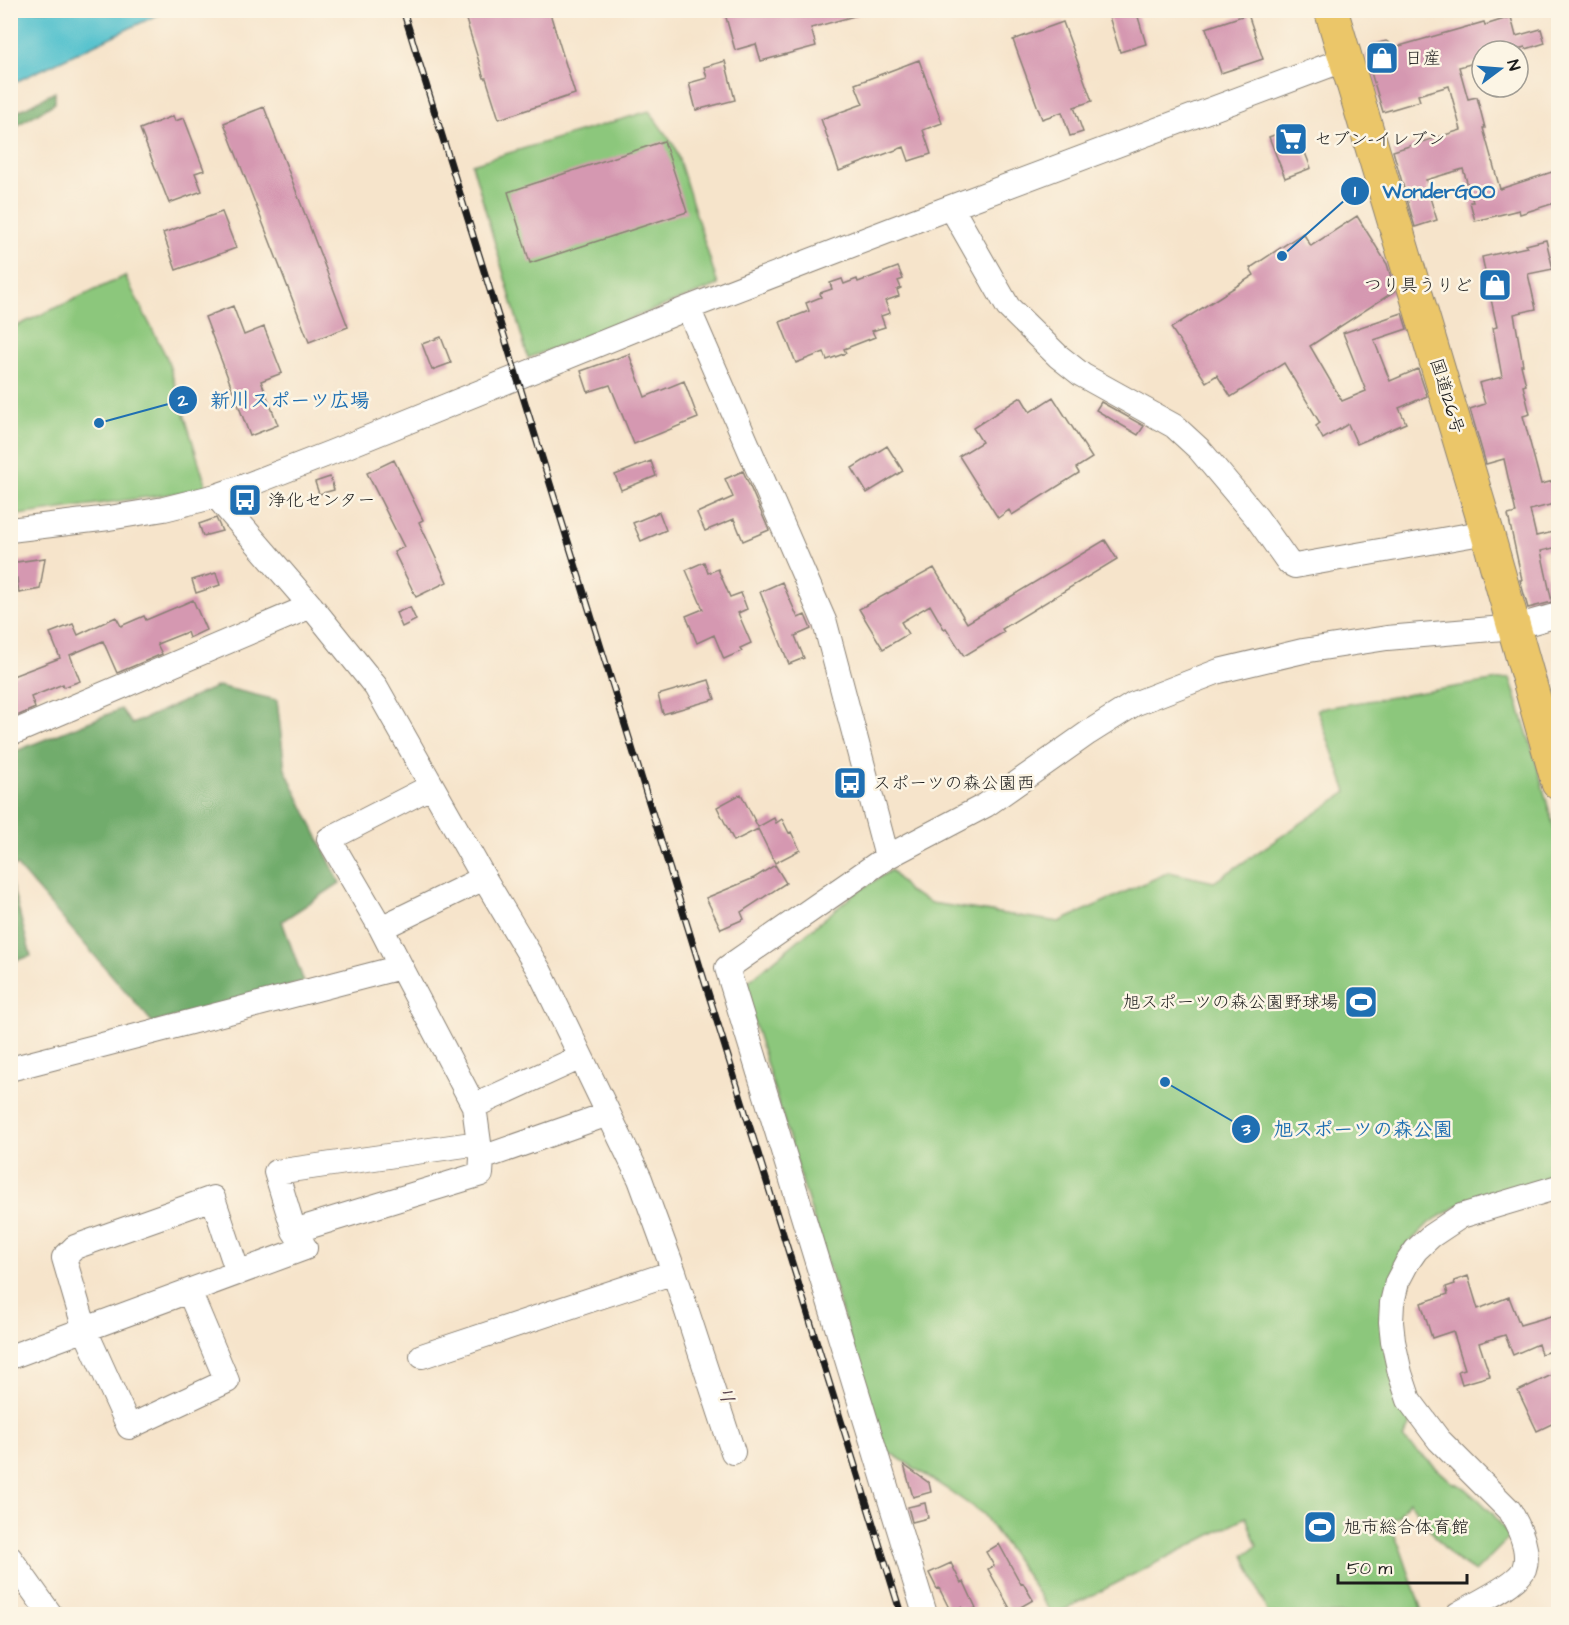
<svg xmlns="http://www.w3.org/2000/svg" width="1569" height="1625" font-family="'Architects Daughter','Klee One',sans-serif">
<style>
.green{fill:#8cc77c;stroke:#54724c;stroke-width:1.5}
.forest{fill:#71ac6c;stroke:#466444;stroke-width:1.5}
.water{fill:#56c2ce;stroke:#396f75;stroke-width:1.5}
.building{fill:#d598b1}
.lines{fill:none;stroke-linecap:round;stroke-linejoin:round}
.minor-casing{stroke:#898074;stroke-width:26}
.highway-casing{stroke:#898074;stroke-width:35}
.minor{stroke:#fff;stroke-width:24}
.highway{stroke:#ebc669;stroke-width:33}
.rail-casing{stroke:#1c1c1c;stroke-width:7}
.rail{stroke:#fcf5e5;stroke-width:4.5;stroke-dasharray:14;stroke-linecap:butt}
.labels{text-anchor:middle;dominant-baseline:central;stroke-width:5;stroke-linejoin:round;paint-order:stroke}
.poi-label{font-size:18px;fill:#1c1c1c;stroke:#fcf5e5;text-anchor:start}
.street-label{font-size:18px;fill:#1c1c1c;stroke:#fcf5e5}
.quarter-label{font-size:21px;font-weight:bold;fill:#5d4750;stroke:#fcf5e5}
.leader{fill:none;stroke:#1f6fb2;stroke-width:2}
.callout-dot{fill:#1f6fb2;stroke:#fcf5e5;stroke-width:2}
.mark-label{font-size:18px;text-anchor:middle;font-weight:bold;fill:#fff}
.callout-label{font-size:20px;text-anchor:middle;font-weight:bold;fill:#1f6fb2;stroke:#fcf5e5;stroke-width:5;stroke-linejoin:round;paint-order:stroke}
</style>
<rect width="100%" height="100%" fill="#fcf5e5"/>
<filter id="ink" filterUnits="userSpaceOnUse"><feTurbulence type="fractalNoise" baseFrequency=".0167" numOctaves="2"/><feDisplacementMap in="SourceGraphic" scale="12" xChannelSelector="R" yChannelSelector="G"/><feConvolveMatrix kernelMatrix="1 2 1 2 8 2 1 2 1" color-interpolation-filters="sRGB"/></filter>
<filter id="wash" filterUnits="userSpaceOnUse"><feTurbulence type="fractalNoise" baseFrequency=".008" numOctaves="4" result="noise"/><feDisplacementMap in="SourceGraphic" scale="24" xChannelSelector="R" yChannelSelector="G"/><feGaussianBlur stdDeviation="1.35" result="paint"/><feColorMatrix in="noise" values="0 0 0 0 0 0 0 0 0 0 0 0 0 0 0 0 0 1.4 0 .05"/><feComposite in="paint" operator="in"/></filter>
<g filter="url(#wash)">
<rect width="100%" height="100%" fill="#f6e4cb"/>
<path class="green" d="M649,111L675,147L718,285L528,358L472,164Z
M125,276L167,358L207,489L11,516L10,329Z
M1510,678L1535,758L1558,843V1179L1461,1204L1430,1222L1405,1247L1396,1393L1411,1423L1403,1438L1452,1482L1465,1488L1480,1501L1493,1514L1510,1537L1475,1572L1455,1559L1444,1548L1409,1501L1398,1517L1387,1519L1400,1547L1423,1614H1268L1244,1555L1257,1546L1246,1517L1056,1614H1052L1011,1553L983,1514L947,1489L883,1448L743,986L854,894L891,870L908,891L931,903L1059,922L1169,872L1214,882L1347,792L1317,709Z"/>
<path class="forest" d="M55,92V103L11,129V115Z
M218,686L277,700L285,769L340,883L282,921L304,982L153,1023L16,865L11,870V753L121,709L132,724Z
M11,882L31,956L11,962H10Z"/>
<path class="water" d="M11,10H166V11L11,84Z"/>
<g id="blocks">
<path class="building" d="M463,10H549L575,94L499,119L486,78H484Z
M724,10H858V15L811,28L816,46L761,61L756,44L735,50Z
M1107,10H1136L1146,44L1120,52Z
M1248,14L1263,59L1221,73L1206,28Z
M1511,17L1516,36L1541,29L1545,43L1526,49L1525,47L1511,51H1482V61L1459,67L1468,99L1477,97L1485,128H1483L1500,189L1558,170V202L1520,214L1519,210L1475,221L1470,202H1473L1463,169L1426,180L1429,187L1427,188L1437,220L1415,227L1393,151L1461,130L1449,86L1418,95L1420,101L1383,112L1366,56L1372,45L1386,41L1396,47L1484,22L1485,25Z
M1063,22L1092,101L1074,107L1083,132L1070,136L1062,112L1042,119L1013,40Z
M919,60L942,123L923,130L931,154L909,161L904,147L839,171L821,119L863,104L855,84Z
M725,61L735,100L696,110L689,83L707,78L704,67Z
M264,107L348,327L309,342L224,123Z
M173,116L175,121L184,118L204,170L195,173L202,191L169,203L140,129Z
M1295,127L1311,168L1285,178L1269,137Z
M664,141L687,212L530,263L508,192Z
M222,212L236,248L176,270L163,233Z
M1357,216L1387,264L1395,291L1310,346L1342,401L1366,391L1343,333L1402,313L1407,329L1374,340L1390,381L1418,369L1427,396L1399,408L1406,423L1357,444L1348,424L1323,439L1316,426L1320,423L1284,363L1231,397L1217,375L1206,382L1171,328L1254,275L1250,268L1303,233L1311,246Z
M1546,240L1553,269L1528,274L1536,309L1514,314L1523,365H1521L1526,385L1523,386L1530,414L1523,416L1541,484L1558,480V503L1530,510L1536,536L1558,531V547L1541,551L1552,602L1528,608L1520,580H1522L1508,515L1516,513L1504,459L1486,464L1470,409L1485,404L1479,383L1502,377L1493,328L1497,327L1482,257L1527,247L1526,245Z
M898,267L903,279L898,281L901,288L897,290L899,296L885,301L890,313L881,316L885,327L872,331L875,337L844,349L846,353L827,360L824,352L796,363L780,322L809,311L806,303L821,297L820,293L832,289L830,283L842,279L844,284L857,279L858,282Z
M233,306L244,335L264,327L282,373L261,381L278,425L250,436L205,317Z
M441,337L451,363L432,370L422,344Z
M629,354L645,397L684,381L698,418L634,444L610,385L588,392L581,371Z
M1021,397L1030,412L1053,397L1092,458L1076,468L1079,473L1012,515L1009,510L998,518L959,456L982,442L973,428Z
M1101,402L1144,426L1138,435L1096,410Z
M887,446L903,471L867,493L852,468Z
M394,460L423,520L419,522L447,582L416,597L394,552L404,547L367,473Z
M651,461L656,476L621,490L615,475Z
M743,471L769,530L743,541L734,519L705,531L697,513L733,497L725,479Z
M330,477L334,490L319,494L315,482Z
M659,512L666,530L641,541L633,523Z
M216,518L222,531L203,536L199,524Z
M1105,540L1117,559L1002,629L1004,632L964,656L946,628L944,629L930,605L901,622L908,634L883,649L859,609L934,568L967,623Z
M45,558L40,589L19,593L17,578L10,579V563Z
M704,562L708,573L718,569L730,597L741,593L747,609L738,613L751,643L740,648L742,651L724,659L714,635L697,643L686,616L703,609L686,570Z
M216,573L220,585L196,593L192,580Z
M782,582L798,618L805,615L811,629L795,636L804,658L789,664L760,592Z
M193,600L206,630L189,638L187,632L157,644L162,654L117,673L103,641L70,655L80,681L64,687L63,684L31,697L35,708L17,716L14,708L10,709V677L60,658L50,633L73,624L78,635L116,617L121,626L144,616L146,620Z
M410,607L416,620L402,627L396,613Z
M709,680L715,699L663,714L658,695Z
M741,794L758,827L774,818L776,823L782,819L789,833L791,832L800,850L775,863L758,829L734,841L717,807Z
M775,865L786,883L741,912L744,919L721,929L706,898L754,878Z
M1468,1276L1478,1309L1509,1297L1520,1325L1558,1314V1349L1541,1354L1538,1344L1513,1355L1505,1335L1479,1343L1490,1376L1462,1384L1458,1371L1465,1369L1453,1331L1432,1338L1421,1303L1448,1294L1446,1287L1455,1284L1454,1281Z
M1558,1372V1421L1537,1431L1518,1391Z
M904,1465L929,1483L931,1492L913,1497Z
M925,1503L928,1518L912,1522L908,1507Z
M999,1544L1021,1584L1023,1583L1033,1600L1012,1612L988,1569L994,1566L986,1552Z
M951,1563L961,1583L964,1582L976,1608L964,1614L961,1607L951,1612L939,1588L937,1589L929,1573Z"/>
</g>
</g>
<g filter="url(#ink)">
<use href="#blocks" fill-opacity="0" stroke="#898074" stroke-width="1.5"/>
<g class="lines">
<g class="minor-casing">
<path id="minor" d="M951,207L1008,307L1058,356L1082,375L1174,426L1199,449L1257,518L1289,563L1295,566L1487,532
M688,308L825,623L887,857
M216,496L311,606L376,687L484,878L540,972L640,1179L674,1272L733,1452
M10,530L109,518L164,509L216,496L245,486L330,453L688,308L914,221L1346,59
M10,734L311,606
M381,928L484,878
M401,967L474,1106
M10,1069L401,967L381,928L329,839L432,786
M479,1143L474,1106L581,1057
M294,1231L276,1172L479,1143L482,1158L608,1114
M189,1291L227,1381L129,1427L85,1330L64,1258L75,1247L213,1198L238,1273
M422,1356L674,1272
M10,1357L305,1248L294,1231L481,1174L482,1158
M10,1558L50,1614
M925,1614L727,968L887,857L986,805L1088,733L1134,704L1219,671L1303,651L1387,638L1515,627L1558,615
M1458,1614C1473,1605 1518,1584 1524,1569C1531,1550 1518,1525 1509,1510L1439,1440L1409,1400L1400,1373L1393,1341L1391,1322L1392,1303L1397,1282L1407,1263L1416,1250L1431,1236L1461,1216L1558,1187"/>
</g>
<g class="highway-casing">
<path id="highway" d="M1331,10L1487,532L1558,783"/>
</g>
<use href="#minor" class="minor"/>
<use href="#highway" class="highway"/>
<g class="rail-casing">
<path id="rail" d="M403,10L901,1614"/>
</g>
<use href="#rail" class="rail"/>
</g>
</g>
<defs>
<g id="shop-square" transform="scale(1.725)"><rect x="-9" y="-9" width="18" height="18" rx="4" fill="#1f6fb2" stroke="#fcf5e5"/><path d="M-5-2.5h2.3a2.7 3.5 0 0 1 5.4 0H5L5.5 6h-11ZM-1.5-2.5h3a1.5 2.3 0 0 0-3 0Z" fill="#fff"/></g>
<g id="supermarket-square" transform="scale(1.725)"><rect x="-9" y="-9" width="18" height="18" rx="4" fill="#1f6fb2" stroke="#fcf5e5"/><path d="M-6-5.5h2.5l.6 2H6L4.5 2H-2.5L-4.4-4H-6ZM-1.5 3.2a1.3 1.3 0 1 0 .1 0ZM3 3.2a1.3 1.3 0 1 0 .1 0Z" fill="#fff"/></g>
<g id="bus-square" transform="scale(1.725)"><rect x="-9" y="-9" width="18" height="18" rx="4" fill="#1f6fb2" stroke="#fcf5e5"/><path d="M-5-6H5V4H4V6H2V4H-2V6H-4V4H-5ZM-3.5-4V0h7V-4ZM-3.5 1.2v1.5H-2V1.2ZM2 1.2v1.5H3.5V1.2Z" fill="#fff"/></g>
<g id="stadium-square" transform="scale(1.725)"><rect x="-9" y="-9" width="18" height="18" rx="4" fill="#1f6fb2" stroke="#fcf5e5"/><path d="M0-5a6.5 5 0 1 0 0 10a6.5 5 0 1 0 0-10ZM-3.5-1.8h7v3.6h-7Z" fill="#fff"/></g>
</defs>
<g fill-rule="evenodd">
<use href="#shop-square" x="1382" y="58"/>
<use href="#supermarket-square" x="1291" y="139"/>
<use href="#shop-square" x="1495" y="285"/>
<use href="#bus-square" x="245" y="500"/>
<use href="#bus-square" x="850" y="783"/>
<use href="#stadium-square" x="1361" y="1002"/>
<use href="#stadium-square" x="1320" y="1527"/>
</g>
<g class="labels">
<g class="poi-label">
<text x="1405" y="58">日産</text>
<text x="1314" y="139">セブン-イレブン</text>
<text x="1472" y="285" text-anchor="end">つり具うりど</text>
<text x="268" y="500">浄化センター</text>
<text x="873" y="783">スポーツの森公園西</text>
<text x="1338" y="1002" text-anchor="end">旭スポーツの森公園野球場</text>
<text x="1343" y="1527">旭市総合体育館</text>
</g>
<g class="street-label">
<text transform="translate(1447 396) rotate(73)">国道126号</text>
</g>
<g class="quarter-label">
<text x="728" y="1396">ニ</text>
</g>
</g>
<path class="leader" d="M1282 256L1355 191M99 423L183 400M1165 1082L1246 1129"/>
<g class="callout-dot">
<circle cx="1282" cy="256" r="6"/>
<circle cx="99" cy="423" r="6"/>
<circle cx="1165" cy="1082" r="6"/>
<circle cx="1355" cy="191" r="15"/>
<circle cx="183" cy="400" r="15"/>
<circle cx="1246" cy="1129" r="15"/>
</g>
<g class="mark-label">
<text x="1355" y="197">1</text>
<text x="183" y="406">2</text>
<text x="1246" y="1135">3</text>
</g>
<g class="callout-label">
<text x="1439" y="198">WonderGOO</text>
<text x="290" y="407">新川スポーツ広場</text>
<text x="1363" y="1136">旭スポーツの森公園</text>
</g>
<rect width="1569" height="1625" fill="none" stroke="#fcf5e5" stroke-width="36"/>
<g transform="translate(1500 69) rotate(74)"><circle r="28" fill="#fcf5e5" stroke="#a29e95" stroke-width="1.5"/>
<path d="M0-4.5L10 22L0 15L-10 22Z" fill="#1f6fb2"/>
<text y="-9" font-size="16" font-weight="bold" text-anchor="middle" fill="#1c1c1c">N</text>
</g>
<path d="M1338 1574v9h129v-9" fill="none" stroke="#1c1c1c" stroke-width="3"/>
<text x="1347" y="1574" font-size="18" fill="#1c1c1c" stroke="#fcf5e5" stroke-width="4.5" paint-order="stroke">50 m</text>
</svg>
